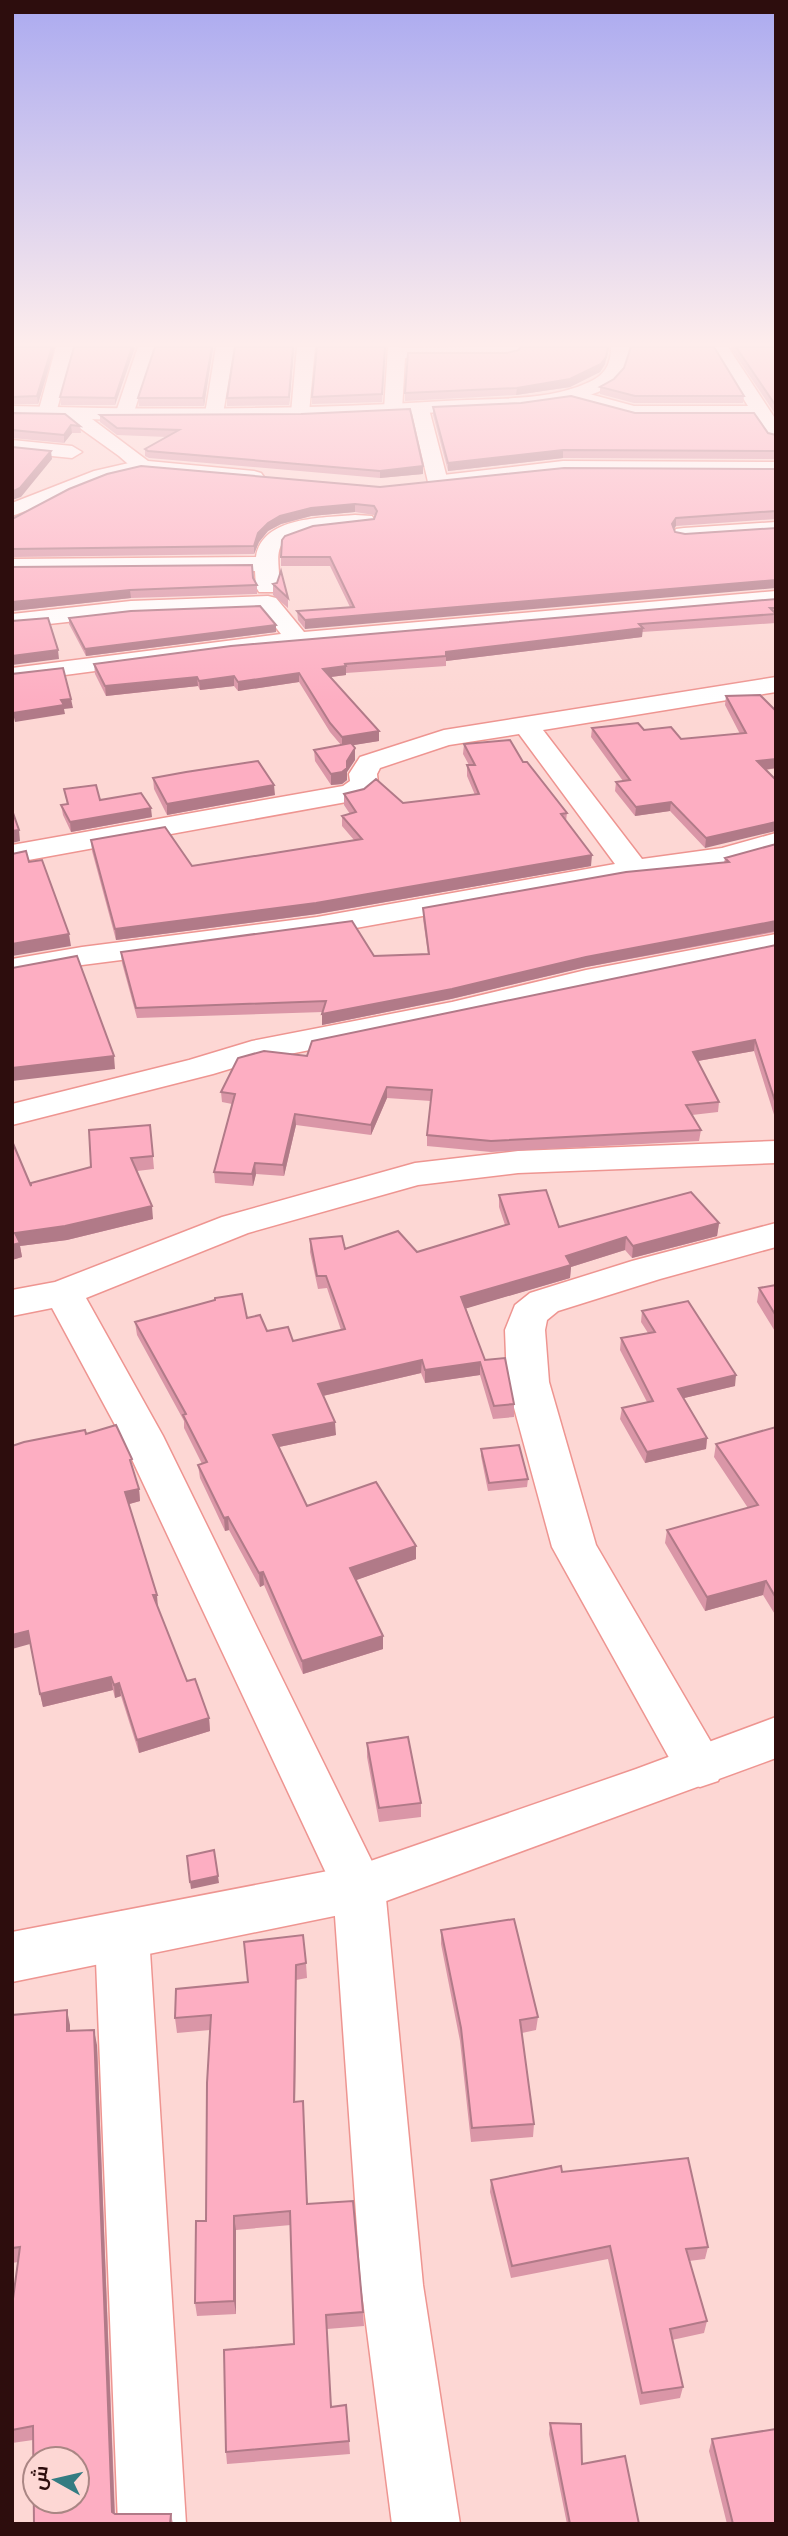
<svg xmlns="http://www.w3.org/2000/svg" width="788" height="2536" font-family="'Work Sans',Cairo,sans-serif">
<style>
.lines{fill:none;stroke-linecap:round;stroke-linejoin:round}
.minor-casing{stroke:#ee9591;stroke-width:3}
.tertiary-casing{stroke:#ee9591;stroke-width:3}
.secondary-casing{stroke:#ee9591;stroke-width:3}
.minor{fill:#fff;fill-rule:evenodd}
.tertiary{fill:#fff;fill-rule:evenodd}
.secondary{fill:#fff;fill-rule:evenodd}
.wall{fill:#da96a7}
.shaded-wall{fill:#b17a88}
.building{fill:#fdaec2;stroke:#b17a88;stroke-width:2;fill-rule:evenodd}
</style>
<rect width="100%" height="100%" fill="#fdd7d4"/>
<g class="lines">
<g class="minor-casing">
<path id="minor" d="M56,347H74L56,413L47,419L38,413Z
M138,347H155L133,415L124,421L115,415Z
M216,347H234L223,414L214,420L205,414Z
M297,347H315L309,413L300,419L291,413Z
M388,347L406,348L520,347L516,356L506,358H405L402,410L393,416L384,410Z
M711,347H728L776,420V441L769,439L755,418H634L565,399L562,395L571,389L634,406H748Z
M420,403L429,409L448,482L445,486H431L428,482L411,409Z
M12,440L72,446L82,452L72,458L12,452Z
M142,460L149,462L152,466L149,470L107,480L12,516V503L94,471Z
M355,515L372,516L375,521L372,526L364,527L313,532L283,542C272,557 285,578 275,592H259L256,587L255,571L12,573V559L256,557C262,516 323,518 355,515Z
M776,522V534L684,540L676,539L673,534L676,529L684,528Z
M776,591V605L231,653L12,682V668L281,634L262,610L131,615L12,628V614L131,601L268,596L276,598L304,632Z
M776,677V692L543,730L642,859L722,848L776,833V851L724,865L634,878L317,935L82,965L12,978V959L82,947L317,917L615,864L519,734L449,745L380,768L377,774L378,784C371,793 363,799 352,801L12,863V845L343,786L350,781L349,774L360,757L444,730Z
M776,934V952L586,990L452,1022L259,1060L213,1074L12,1125V1104L189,1060L252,1041L452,1002L586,970Z
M776,1141V1163L518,1173L418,1185L248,1233L86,1298L163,1436L385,1888L423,2285L460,2524H392L361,2285L333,1888L121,1436L52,1308L12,1316V1290L55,1282L222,1217L415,1163L518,1151Z
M776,1223V1247L660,1279L558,1311L547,1320L545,1330L549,1382L596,1545L725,1766L718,1781L700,1787L682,1781L552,1547L507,1382L505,1330L515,1305L530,1293L632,1261Z
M122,1911L141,1918L149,1935L186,2524H118L95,1935L103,1918Z"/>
</g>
<g class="tertiary-casing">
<path id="tertiary" d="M73,408L80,410L148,461L254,471L261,473L264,477L261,481L254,483L135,470L119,456L66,418L64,414Z
M563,461L776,462V474L563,473L443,487L436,485L433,481L436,477L443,475Z"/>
</g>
<g class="secondary-casing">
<path id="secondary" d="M611,347H629C629,369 619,383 598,392C551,411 492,409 441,412C298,421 155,421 12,418V406C156,410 300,410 444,401C489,398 545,402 587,383C604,376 611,366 611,347Z
M776,1717V1758L359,1911L12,1982V1932L359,1865L636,1769Z"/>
</g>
<use href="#minor" class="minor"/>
<use href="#tertiary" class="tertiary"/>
<use href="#secondary" class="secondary"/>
</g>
<path class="wall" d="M12,347H55L38,404H12Z
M74,347H135L115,405H61L60,397Z
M155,347H213L204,406H139L138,398Z
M235,347H294L289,405L227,406V398Z
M385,347L382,402L312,404V397Z
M630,347H714L744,396L743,403H634L600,394V387L614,379L624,368L630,352Z
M730,347H776V415Z
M519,350L605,364L600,372L570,387L516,395L405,401V393L507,353Z
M433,407L635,413L768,433L776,435V459L563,458L448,471L433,415Z
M12,413L80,426L81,433H72L64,443L12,438Z
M100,415L423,474L380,478L149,458L145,456V449L167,437L117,435L100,422Z
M776,469V519L676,526L305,629L298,620L297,611L350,607L330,566H281V557L374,519L375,516L374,515L355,512L311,516L281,524L268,531L259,542L254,554L12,557V519L380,487Z
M12,567L253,578L257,585V594L131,598L12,611Z
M273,584L288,598V608L273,595Z
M776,599V623L642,632V637L446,661V666L346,673V675L331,677L379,741L353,745L355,748V760L347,772V780L342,784L331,785L315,761L314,750L341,745L330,732L299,682L238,691L234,686L200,690L198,686L106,696L95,674L94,664Z
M69,618L276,632L86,656L69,624Z
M726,696L776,711V768L766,770L705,848L670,811L635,816L615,791L616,782L623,781L591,737L592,728L644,730L681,739L740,734L725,705Z
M464,744L523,762L567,813L566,821L591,866L317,914L116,940L92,851L91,840L192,866L354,840L342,826V816L350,814L344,805V794L403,803L475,795L467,776V765H469L463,754Z
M153,778L275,795L167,815L154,789Z
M64,789L100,800L152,817L71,832L63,815L61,805L67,804Z
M776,844V932L586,967L451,999L322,1025L323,1012L137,1018L122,963L121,952L374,956L428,954L423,919V908L724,863L725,858Z
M776,945V1121L754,1051L698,1061L719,1102L718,1112L692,1115L701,1130L699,1141L491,1152L427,1146V1135L431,1101L387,1098L371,1135L296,1125L284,1176L256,1174L253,1186L215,1183L214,1172L232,1104L222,1102L221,1092L307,1056Z
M150,1125L154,1169L137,1171L153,1219L67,1240L20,1246L22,1257L12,1260V1141L31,1186L91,1167Z
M499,1195L559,1227L719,1223L717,1236L632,1258L625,1250L571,1267L570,1278L466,1308L485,1360L514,1404V1417L493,1419L480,1375L425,1383L421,1373L323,1396L336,1435L279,1447L307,1506L416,1546V1559L356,1580L383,1636V1649L303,1674L264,1585L260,1587L229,1530L225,1531L200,1478L198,1465L202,1464L184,1428V1421L137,1335L135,1322L247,1318L267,1331L293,1341L341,1330L327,1288L318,1289L310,1252V1239L345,1249L417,1252L505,1225L499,1207Z
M776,1285V1333L757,1302L759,1288Z
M642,1311L735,1386L684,1398L707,1438L706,1449L645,1463L620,1419L622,1408L647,1402L620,1350L621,1338L648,1333L641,1322Z
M776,1427V1616L763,1595L705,1611L665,1543L667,1530L748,1508L714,1457L716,1444Z
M86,1434L134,1472L139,1489L140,1501L129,1504L158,1608L187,1681L209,1718L210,1731L139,1753L121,1696L115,1698L113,1690L43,1707L30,1644Z
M481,1449L528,1479L527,1487L488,1491L481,1456Z
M367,1743L421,1803V1817L379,1822L367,1757Z
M441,1930L538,2017L536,2030L522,2033L534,2124L533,2137L471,2142L460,2041L441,1944Z
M244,1942L306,1963L307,1978L296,1980L295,2101L308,2204L363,2312L364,2326L327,2329L331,2407L349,2441L350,2454L227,2464L226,2452L294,2344L291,2225L236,2230V2314L197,2316L195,2303L206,2221L210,2030L177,2033L175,2018L248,1982Z
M12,2015L70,2025V2031L97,2045L115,2514H171L173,2524H34L33,2440L12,2443V2306L18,2262L12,2263Z
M562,2172L708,2247L705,2259L689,2261L707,2321L704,2333L672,2340L683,2387L680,2398L640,2405L608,2259L511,2278L490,2192L491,2180Z
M550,2423L582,2464L639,2524H567L549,2434Z
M712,2439L776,2524H727L709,2451Z"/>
<path class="shaded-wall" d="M52,347H55L38,404L37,396Z
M132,347H135L115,405V398Z
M212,347H213L204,406L203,398Z
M293,347H294L289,405V397Z
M609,347L605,364L600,372L570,387L516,395L517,388Z
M71,425L72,433L64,443V435Z
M563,450V458L448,471V463Z
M51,451L52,459L21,497L12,500V492Z
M423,466V474L380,478V471Z
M355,504V512L311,516L281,524L268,531L259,542L254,554V546L258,533L268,523L280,516L311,508Z
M676,518V526L671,533L672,524Z
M776,580V588L305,629V620Z
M130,590L131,598L12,611V602Z
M276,625V632L86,656L85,649Z
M643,628L642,637L446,661V652Z
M58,650L59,659L12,665V656Z
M346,666V675L323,678V669Z
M299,673V682L238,691V682Z
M234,676V686L200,690L199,681Z
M197,677L198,686L106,696L105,686Z
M71,699L73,708L64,709L65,714L15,722L13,713L61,700Z
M379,731V741L342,747V737Z
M355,748V760L347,772V780L342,784L331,785V774L347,761Z
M776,759V768L756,771L757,761Z
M274,785L275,795L167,815V804Z
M671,802L670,811L635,816L636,807Z
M151,808L152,817L71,832L70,822Z
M776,822V831L705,848L706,838Z
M19,830L20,841L12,843V831Z
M592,855L591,866L317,914L116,940L115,929Z
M776,921V931L586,967L451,999L322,1025V1014L586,957Z
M69,934L71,946L12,956V944Z
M755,1040L754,1051L692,1062L693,1052Z
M114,1056L115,1069L12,1081V1068Z
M387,1087V1098L371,1135V1125Z
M295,1114L296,1125L284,1176L283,1165Z
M255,1163L256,1174L253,1186L252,1174Z
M152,1206L153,1219L67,1240L20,1246L22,1257L12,1260V1245L15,1233Z
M719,1223L717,1236L632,1258L633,1246Z
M626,1237L625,1250L571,1267L570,1278L461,1310V1297L566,1256Z
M422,1360L421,1373L318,1397V1384Z
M480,1362V1375L425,1383V1370Z
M736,1375L735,1386L676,1400L678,1389Z
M335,1422L336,1435L274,1448L273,1435Z
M707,1438L706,1449L645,1463L647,1452Z
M139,1489L140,1501L126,1505L125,1492Z
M228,1517L229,1530L225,1531L224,1518Z
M416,1546V1559L351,1582L350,1568Z
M263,1572L264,1585L260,1587L259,1573Z
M766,1581L763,1595L705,1611L707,1597Z
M153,1595H157L158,1608Z
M28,1631L30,1644L12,1649V1635Z
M383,1636V1649L303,1674L302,1661Z
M111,1677L113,1690L43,1707L40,1694Z
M119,1683L121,1696L115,1698L114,1685Z
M209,1718L210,1731L139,1753L137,1740Z
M218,1876L219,1883L191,1889L190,1882Z
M296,1965V1980L295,2116L294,2102Z
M67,2010L70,2025V2046L67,2031Z
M94,2030L97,2045L115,2524L112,2512Z
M234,2216L236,2230V2314L234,2301Z"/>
<path class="building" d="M12,347H52L37,396L12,397Z
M74,347H132L115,398L60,397Z
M155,347H212L203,398H138Z
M235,347H293L289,397L227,398Z
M317,347H385L382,394L312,397Z
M520,347H608L606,357L601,364L570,379L517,388L405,393L408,353H507L519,350Z
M631,347H714L744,396H635L600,387L614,379L624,368Z
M736,347H776V406Z
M571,396L635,413H754L768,433L776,435V451L563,450L448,463L433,407L521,403Z
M410,409L423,466L380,471L148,451L145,449L179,430L117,428L100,415L301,414Z
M12,413L65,414L80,426L71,425L64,435L12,430Z
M12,447L51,451L20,488L12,492Z
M141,466L380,487L564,468L776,469V511L676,518L672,524L675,532L685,534L776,528V580L305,620L297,611L354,607L330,557H281L282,540L285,536L313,526L374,519L377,511L374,506L355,504L311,508L280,516L268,523L258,533L254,546L12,549V519L69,489L107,474Z
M252,565L253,578L257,585L130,590L12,602V567Z
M281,571L288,598L273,584L277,583Z
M776,599V608H770L776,614L639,624L643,628L446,652V656L345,664L346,666L323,669L379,731L342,737L330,723L299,673L238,682L234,676L199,681L197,677L105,686L94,664L231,646Z
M260,606L276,625L85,649L69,618L131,611Z
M48,618L58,650L12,656V621Z
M63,668L71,699L61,700L64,705L13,713L12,711V674Z
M760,695L776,711V759L757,761L776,780V822L706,838L671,802L636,807L616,782L630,780L592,728L638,723L644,730L671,727L681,739L746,733L726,696Z
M510,740L523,762H527L567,813L561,814L592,855L316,903L115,929L91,840L165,827L192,866L362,839L342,816L356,812L344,794L364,789L376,779L403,803L479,794L467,765H475L464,744Z
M351,743L355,748L347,761V768L342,772L331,774L314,750Z
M258,761L274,785L167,804L153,778L186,772Z
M96,785L100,800L141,793L151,808L70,822L61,805L68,804L64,789Z
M12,810L19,830L12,831Z
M776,844V921L586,957L452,989L322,1014L326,1001L136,1008L121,952L352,921L374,956L429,954L423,908L626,872L729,862L725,858Z
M26,851L29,862L42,860L69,934L12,944V854Z
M776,945V1104L755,1040L693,1052L719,1102L686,1105L701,1130L491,1141L427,1135L432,1090L387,1087L371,1125L295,1114L283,1165L255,1163L252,1174L214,1172L235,1094L221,1092L238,1058L264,1051L307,1056L312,1041Z
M77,956L114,1056L12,1068V968Z
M150,1125L153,1156L131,1158L152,1206L65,1226L15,1233L20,1243L12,1245V1141L31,1186V1183L91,1167L89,1130Z
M546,1190L559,1227L691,1192L719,1223L633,1246L626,1237L566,1256L571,1265L461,1297L485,1360L505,1358L514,1404L494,1406L480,1362L425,1370L422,1360L318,1384L335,1422L273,1435L307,1506L376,1482L416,1546L350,1568L383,1636L302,1661L263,1572L259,1573L228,1517L224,1518L198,1465L207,1462L183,1415L186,1414L135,1322L215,1300V1298L242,1294L247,1318L260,1315L267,1331L288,1327L293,1341L345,1329L326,1276H317L310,1239L342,1236L345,1249L398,1231L417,1252L509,1224L499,1195Z
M776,1285V1316L759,1288Z
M688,1301L736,1375L678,1389L707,1438L647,1452L622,1408L653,1401L621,1338L655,1332L642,1311Z
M116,1425L132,1459L130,1460L139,1489L125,1492L157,1595H153L187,1681L195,1679L209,1718L137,1740L119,1683L114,1685L111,1677L40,1694L28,1631L12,1635V1446L24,1442L85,1430L86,1434Z
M776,1427V1598L766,1581L707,1597L667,1530L758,1505L716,1444Z
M519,1445L528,1479L489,1483L481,1449Z
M408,1737L421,1803L379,1808L367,1743Z
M214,1850L218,1876L190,1882L187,1856Z
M514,1919L538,2017L520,2020L534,2124L472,2128L461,2028L441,1930Z
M303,1935L306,1963L296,1965L294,2102L303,2101L307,2204L353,2201L363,2312L326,2315L331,2407L346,2405L349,2441L226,2452L224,2350L294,2344L290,2211L234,2216V2301L195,2303L196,2221H206L207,2083L211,2015L175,2018L176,1989L248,1982L244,1942Z
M67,2010V2031L94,2030L112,2512L115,2514H171L170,2524H34L33,2426L12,2430V2306L20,2247L12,2248V2015ZM35,2459H77V2501H35Z
M688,2158L708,2247L686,2249L707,2321L670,2329L683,2387L642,2393L610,2246L512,2266L491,2180L561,2166L562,2172Z
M550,2423L581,2424L582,2464L625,2456L639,2524H570Z
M776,2429V2524H733L712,2439Z"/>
<linearGradient id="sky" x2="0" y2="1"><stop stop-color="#abaaf0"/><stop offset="0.49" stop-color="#feedec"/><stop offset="1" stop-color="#feedec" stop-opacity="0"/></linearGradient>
<rect width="788" height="702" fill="url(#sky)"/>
<rect width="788" height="2536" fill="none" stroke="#2d0d0d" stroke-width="28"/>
<g transform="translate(56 2480) rotate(278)"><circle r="33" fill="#fdd7d4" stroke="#aa8684" stroke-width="2"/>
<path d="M0-5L12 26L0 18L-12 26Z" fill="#347c82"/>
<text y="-10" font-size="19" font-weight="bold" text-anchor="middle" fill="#2d0d0d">ش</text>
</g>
</svg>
